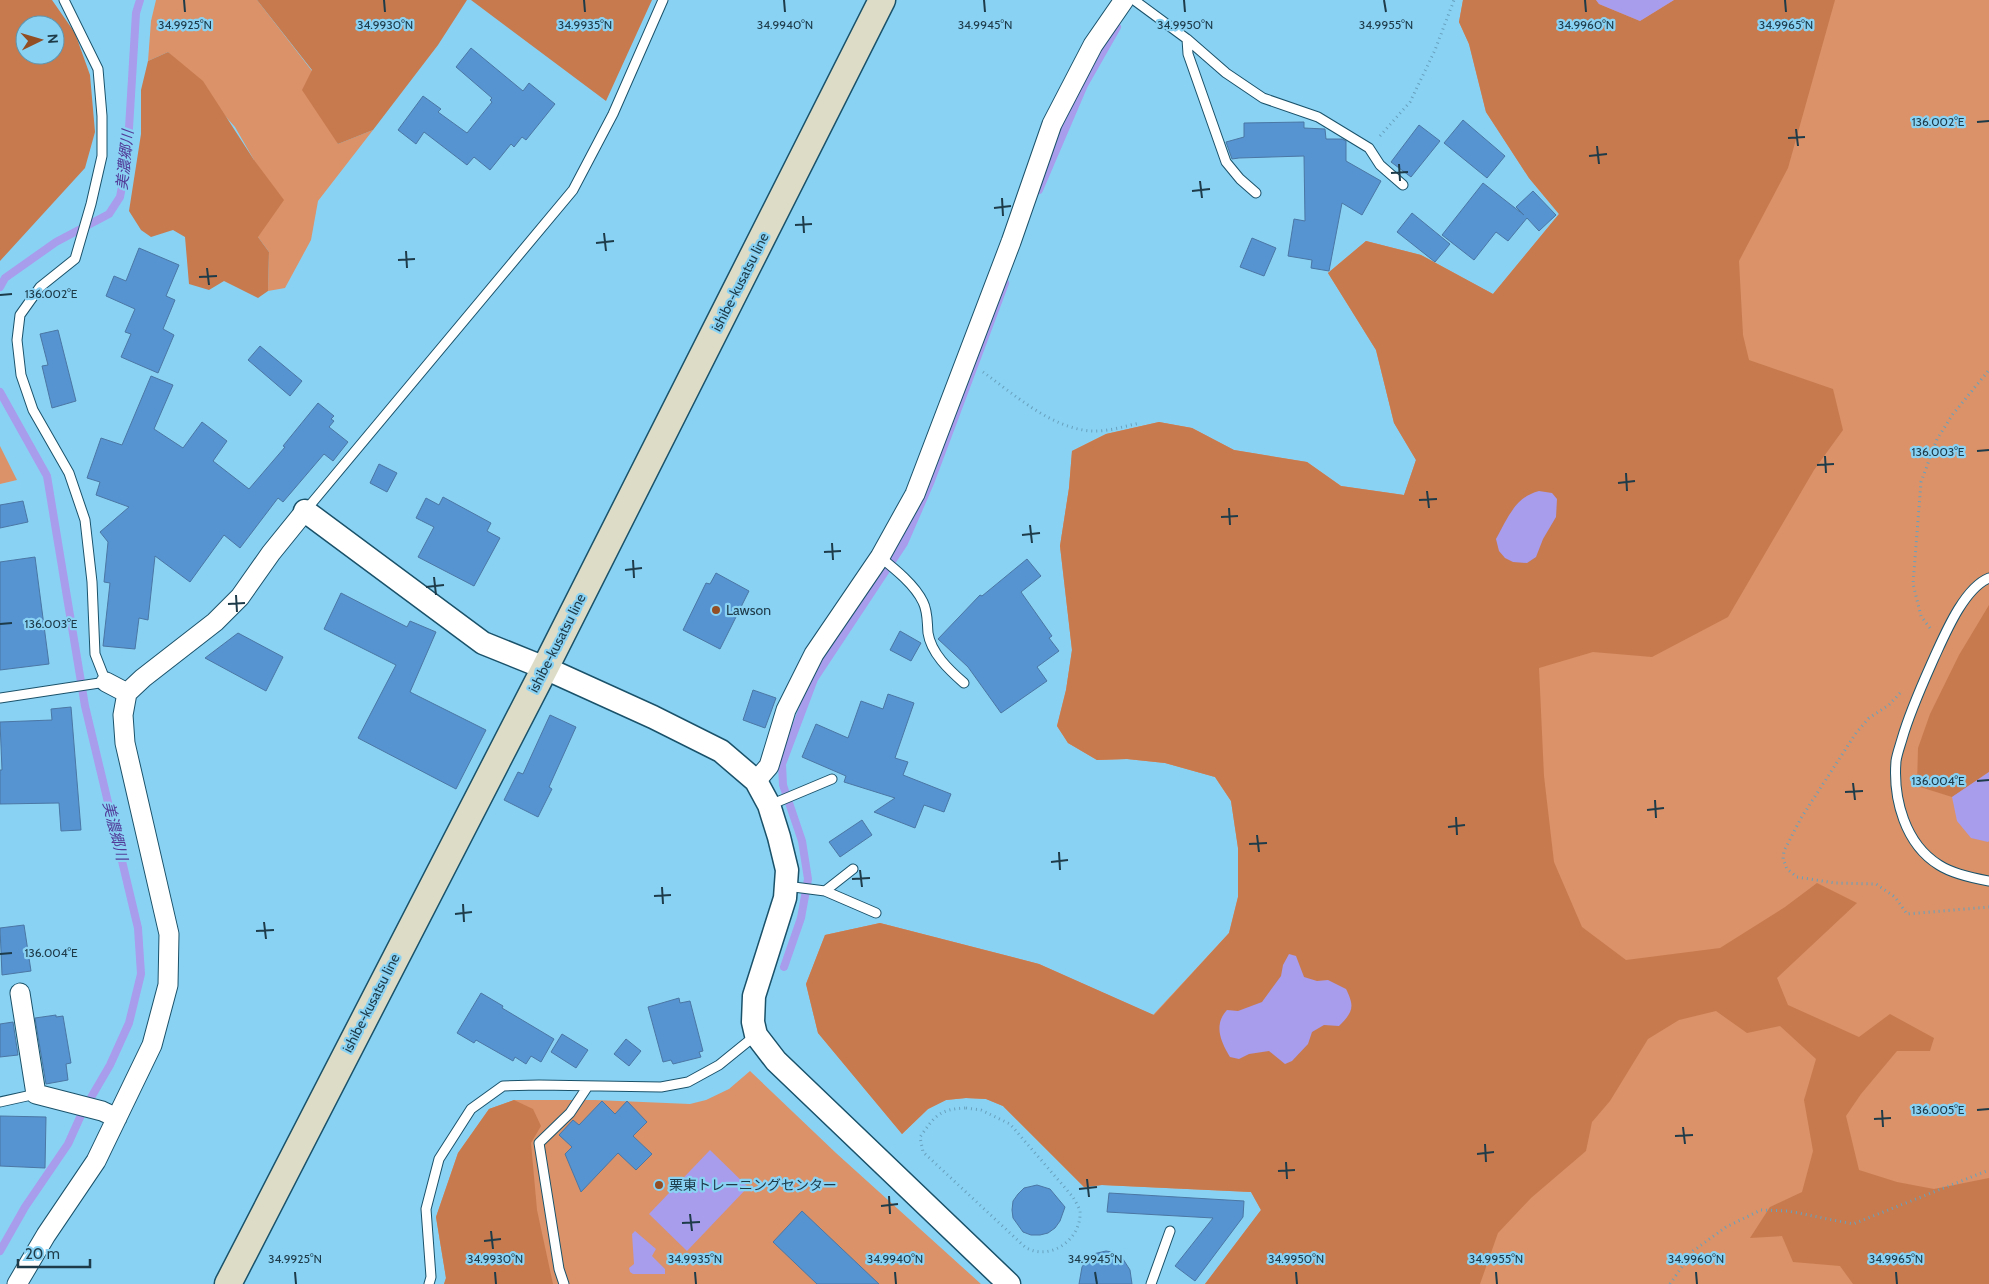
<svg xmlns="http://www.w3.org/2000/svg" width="1989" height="1284" font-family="Cabin,'Noto Sans JP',sans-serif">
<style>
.green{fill:#db9268}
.forest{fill:#c77a4e;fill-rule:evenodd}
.water{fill:#a89cec}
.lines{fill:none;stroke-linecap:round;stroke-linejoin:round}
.stream{stroke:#a89cec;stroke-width:8}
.building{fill:#5593d1;stroke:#4b77a4}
.service-casing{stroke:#1a526a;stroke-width:11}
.minor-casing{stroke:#1a526a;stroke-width:21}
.tertiary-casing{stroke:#1a526a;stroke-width:25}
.secondary-casing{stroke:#1a526a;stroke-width:29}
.path{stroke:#67a1bd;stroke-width:3;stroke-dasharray:1 4;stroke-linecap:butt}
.service{stroke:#fff;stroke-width:9}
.minor{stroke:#fff;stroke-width:19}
.tertiary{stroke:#fff;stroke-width:22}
.secondary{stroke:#ddddc7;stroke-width:26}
.ticks{fill:none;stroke:#1d3b49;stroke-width:2}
.poi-dot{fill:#934e23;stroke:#8ad2f4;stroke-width:2}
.labels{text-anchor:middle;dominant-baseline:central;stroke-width:4.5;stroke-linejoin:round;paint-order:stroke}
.street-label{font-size:14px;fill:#1d3b49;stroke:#8ad2f4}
.poi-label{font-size:14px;fill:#1d3b49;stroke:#8ad2f4;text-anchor:start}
.water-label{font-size:15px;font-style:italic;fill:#513b97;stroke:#8ad2f4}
.ticks-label{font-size:12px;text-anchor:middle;fill:#1d3b49;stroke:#8ad2f4;stroke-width:4.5;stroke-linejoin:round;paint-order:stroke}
</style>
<rect width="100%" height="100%" fill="#8ad2f4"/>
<path class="green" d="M156,0H257L312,71L338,144L373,130L318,201L311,240L285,288L268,291L269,252L258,237L254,160L235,127L168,52L148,61L151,21Z
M1463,0H1989V1284H1205L1261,1210L1251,1192L1102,1185L1084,1187L1003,1106L986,1099L966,1098L946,1100L928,1109L902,1134L818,1033L806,984L825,935L880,923L1039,964L1153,1015L1229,933L1238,897V848L1231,801L1215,777L1165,763L1127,759L1097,760L1068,743L1057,726L1066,690L1072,650L1060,546L1069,488L1072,451L1106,434L1159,422L1192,428L1234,450L1307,462L1341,486L1404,495L1416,460L1394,423L1376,350L1328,273L1366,241L1421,255L1493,294L1559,214L1529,178L1486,112L1469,44L1459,22Z
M0,446L17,480L0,484Z
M750,1071L836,1153L981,1284H444L446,1278L436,1217L458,1153L489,1109L514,1100H595L690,1104L706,1100L729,1089Z"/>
<path class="forest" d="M0,0H52L75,33L90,75L95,132L85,168L0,261ZM25,25H55V55H25Z
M257,0H467L438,45L373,130L338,144L302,90L312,70Z
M471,0H652L606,101Z
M1463,0H1596L1599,4L1640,21L1674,0H1835L1788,168L1739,261L1743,335L1749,360L1833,389L1843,430L1814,470L1728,617L1652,657L1593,652L1539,668L1544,776L1554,862L1582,927L1626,960L1720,948L1785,907L1817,883L1857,903L1777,978L1788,1005L1859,1037L1890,1014L1934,1038L1930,1051H1897L1861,1094L1846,1116L1859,1170L1897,1182L1934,1189L1989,1178V1284H1853L1840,1266L1793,1262L1782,1236L1750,1238L1770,1207L1802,1192L1813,1151L1804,1100L1816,1059L1780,1026L1747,1033L1716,1011L1679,1020L1648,1039L1610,1101L1592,1122L1586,1151L1531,1198L1498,1233L1480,1284H1205L1261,1210L1251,1192L1102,1185L1084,1187L1003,1106L986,1099L966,1098L946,1100L928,1109L902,1134L818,1033L806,984L825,935L880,923L1039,964L1154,1015L1229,933L1238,897V848L1231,801L1215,777L1165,763L1127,759L1097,760L1068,743L1057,726L1066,690L1072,650L1060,546L1069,488L1072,451L1106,434L1159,422L1192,428L1234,450L1307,462L1341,486L1404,495L1416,460L1394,423L1376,350L1328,273L1366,241L1421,255L1493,294L1559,214L1529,178L1486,112L1469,44L1459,22Z
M168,52L203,81L254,160L284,200L258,237L269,252L268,291L258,298L224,281L209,290L189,284L185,237L173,230L151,237L141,230L129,211L141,134V90L148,61Z
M1989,605V772L1952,797L1917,786L1918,748L1930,714L1959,655Z
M514,1100L533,1109L541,1126L531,1143L537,1210L553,1284H444L446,1278L436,1217L458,1153L489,1109Z"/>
<path class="water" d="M1596,0H1674L1640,21L1599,4Z
M1539,491L1552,493L1557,499L1556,517L1543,539L1536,557L1527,563L1513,562L1505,558L1499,551L1496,539C1507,519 1515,497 1539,491Z
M1989,772V841L1988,842L1971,838L1957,821L1952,797Z
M1289,954L1296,956L1304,977L1317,981L1328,980L1346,989C1355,1007 1353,1012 1339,1026L1324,1025L1312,1032L1308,1044L1292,1061L1285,1064L1269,1051L1249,1054L1239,1059L1230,1057C1221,1042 1213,1025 1227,1010L1238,1011L1262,1002L1281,976L1283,965Z
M710,1150L748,1187L687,1251L649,1214Z
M635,1231L656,1249L652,1256L665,1269V1274H633L630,1272L629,1268L634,1264L632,1234Z"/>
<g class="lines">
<path class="stream" d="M1039,190L1084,85L1117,27
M0,287L5,278L56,242L109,214L120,197L127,161L136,13L140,0
M0,392L47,476L85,706L138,928L141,974L129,1023L110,1065L82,1113L68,1144L25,1207L0,1251
M784,967L801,918L808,879L802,841L783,785L782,764L814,679L904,543L930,483L1005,283"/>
</g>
<path class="building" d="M471,48L523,91L529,83L555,104L526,140L522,137L514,147L511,144L490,170L474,157L467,165L424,132L416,144L398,130L423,96L441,109L438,112L467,133L492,102L490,100L492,98L456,67Z
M1463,120L1505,156L1487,178L1444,143Z
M1304,122V128L1325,129L1326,139H1342L1346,141V161L1381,181L1362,215L1342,203L1329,271L1311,268L1312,260L1288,256L1294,219L1305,221L1304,156L1239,158L1232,159L1226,142L1244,137V123Z
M1419,125L1440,141L1411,177L1391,162Z
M1483,183L1524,215L1516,207L1533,191L1556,215L1539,231L1527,218L1508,241L1496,232L1474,260L1442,235Z
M1412,213L1450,244L1435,262L1397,232Z
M1252,238L1276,248L1264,276L1240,267Z
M139,248L179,265L166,296L175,300L163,329L174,335L158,373L121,357L131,334L125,332L135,309L106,296L114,276L126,281Z
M58,330L76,401L52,408L42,366L48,365L40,334Z
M260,346L302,381L290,396L248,360Z
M151,376L173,385L154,429L183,448L202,422L227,441L213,461L249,489L285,447L283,446L318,403L334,416L331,419L334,421L329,427L348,442L333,461L324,454L283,502L278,498L240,548L224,535L190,582L155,556L148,620L139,618L135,649L103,646L110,583L104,582L108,542L100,532L129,507L96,495L100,482L87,478L101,438L122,445Z
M379,464L397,473L387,492L370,483Z
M443,497L491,523L487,531L500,538L474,586L418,557L434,527L416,518L426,498L439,505Z
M23,501L28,522L0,528V505Z
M35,557L49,664L0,670V562Z
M1027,559L1041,576L1021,592L1052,636L1049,638L1059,651L1037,667L1047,681L1001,713L968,667L938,639L980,595L982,596Z
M716,573L749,591L720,649L683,630L706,583L710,584Z
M341,593L407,627L410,621L436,632L410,692L486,730L456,789L358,738L396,665L324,629Z
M900,631L921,643L911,661L890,650Z
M238,633L283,657L266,691L205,658Z
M753,690L776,698L765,728L743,720Z
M888,694L914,703L895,758L908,762L903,775L951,794L944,812L924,805L915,828L874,812L895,798L844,782L846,776L802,757L816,724L848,738L861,701L883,709Z
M71,707L81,830L61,831L59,803L0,804V770H2L0,722L52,720L51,709Z
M550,715L576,727L549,787L552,789L538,817L504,800L518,772L523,774Z
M862,820L872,835L840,857L829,842Z
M24,925L31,971L2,975L0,928Z
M481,993L503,1006L502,1008L554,1039L541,1062L531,1056L526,1064L515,1057L513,1061L476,1040L474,1043L457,1033Z
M679,998L680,1003L690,1001L703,1051L699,1052L701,1057L673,1064L671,1060L663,1062L648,1007Z
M56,1015V1017L63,1016L71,1063L66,1064L68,1080L46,1084L35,1018Z
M13,1022L18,1055L0,1057V1024Z
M562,1034L588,1050L576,1068L551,1052Z
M626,1039L641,1051L629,1066L614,1054Z
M602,1101L615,1114L627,1101L647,1122L633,1136L652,1154L636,1170L618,1153L581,1192L565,1154L572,1147L559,1135L573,1120L579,1125Z
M0,1116L46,1117L45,1168L0,1166Z
M1037,1185L1050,1189L1065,1207L1060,1221L1055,1228L1048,1233L1040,1235H1031L1023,1232L1013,1218L1012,1210L1013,1201L1018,1194L1024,1188Z
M1109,1193L1244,1201L1243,1217L1195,1281L1175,1266L1213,1218L1107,1212Z
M802,1211L879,1284H817L773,1242Z
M1106,1251L1112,1252L1123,1259L1130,1270L1132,1284H1079L1082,1267L1086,1260L1093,1254Z"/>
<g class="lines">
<g class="service-casing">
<path id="service" d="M1134,0L1187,39L1226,73L1263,98L1318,117L1369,148L1380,165L1403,185
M1187,39L1188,54L1226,162L1240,179L1256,193
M306,510L573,190L613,114L663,0
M880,557C895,569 915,585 923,602C928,612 927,622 928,633C931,653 949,670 964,683
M1989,578C1964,588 1945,634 1934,658C1922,685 1910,711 1902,739C1900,746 1897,754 1896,761C1893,799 1905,844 1939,865C1953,874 1972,878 1989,881
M0,698L106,682L95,654L92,582L85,520L69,473L33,410L21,375L17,340L20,315L40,287L75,259L91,204L102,156V116L98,69L64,0
M770,805L832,779
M786,886L825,891L853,869
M825,891L876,913
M0,1102L36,1094
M429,1284L431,1277L426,1209L439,1159L471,1109L503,1086L539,1085L661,1087L688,1082L719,1065L756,1035
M564,1284L559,1269L539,1143L570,1113L588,1086
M1151,1284L1170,1231"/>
</g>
<g class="minor-casing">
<path id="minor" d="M106,682L127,693
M756,781L769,766L786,710L814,654L880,557L915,494L1011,242L1052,124L1093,45L1124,0
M20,993L36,1094L102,1111L117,1118
M17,1284L46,1235L96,1161L152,1045L168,985L169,934L125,743L123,715L127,693L143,678L215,622L240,597L271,553L305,511"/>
</g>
<g class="tertiary-casing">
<path id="tertiary" d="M305,511L483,643L545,668L653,717L721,751L756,781L769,805L779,837L787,870L785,898L754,996L753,1022L756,1035L776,1061L1009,1284"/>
</g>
<g class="secondary-casing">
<path id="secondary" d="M228,1284L545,668L882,0"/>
</g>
<path class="path" d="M1380,136L1410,102L1435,50L1454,0
M983,372C1015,395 1051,428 1091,431C1107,432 1125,426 1140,423
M1930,628L1921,616L1913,584L1921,482L1937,439L1953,414L1989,370
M1900,693L1889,705L1869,718L1856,733L1801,818L1784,851L1783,859L1787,869L1797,877L1835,883L1876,884L1895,897L1907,914L1989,907
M966,1108L981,1110L1010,1124L1073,1197C1075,1201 1079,1207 1080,1211C1082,1240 1049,1262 1025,1247L923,1152L920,1137C935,1116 939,1109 966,1108Z
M1670,1284L1693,1251L1726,1227L1761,1210L1788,1211L1853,1224L1989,1170"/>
<use href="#service" class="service"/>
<use href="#minor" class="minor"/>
<use href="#tertiary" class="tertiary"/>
<use href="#secondary" class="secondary"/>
</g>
<path class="ticks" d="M184,0L185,12M384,0L385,12M584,0L585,12M784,0L785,12M984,0L985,12M1184,0L1185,12M1384,0L1386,12M1585,0L1586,12M1785,0L1786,12M1977,122L1989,121M1796,129L1798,146M1788,138L1805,137M1597,146L1599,164M1589,156L1607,154M1399,164L1400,181M1391,173L1408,172M1200,181L1202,198M1192,191L1210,189M1002,198L1003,216M994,208L1011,206M803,216L804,233M795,225L812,224M604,233L606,251M596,243L614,241M406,251L407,268M398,260L415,259M207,268L209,285M199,277L217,276M0,295L12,294M1977,451L1989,450M1825,456L1826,473M1817,465L1834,464M1626,473L1627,491M1618,483L1635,481M1427,491L1429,508M1419,500L1437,499M1229,508L1230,525M1221,517L1238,516M1030,525L1032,543M1022,535L1040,533M832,543L833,560M824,552L841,551M633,560L634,578M625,570L642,568M434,577L436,595M426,587L444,585M236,595L237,612M228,604L245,603M0,624L12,623M1977,781L1989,780M1853,783L1855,800M1845,792L1863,791M1655,800L1656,818M1647,810L1664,808M1456,817L1457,835M1448,827L1465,825M1257,835L1259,852M1249,844L1267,843M1059,852L1060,870M1051,862L1068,860M860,870L862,887M852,879L870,878M662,887L663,904M654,896L671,895M463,904L464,922M455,914L472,912M264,922L266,939M256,931L274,930M0,954L12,953M1882,1110L1883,1127M1977,1110L1989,1109M1874,1119L1891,1118M1683,1127L1685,1144M1675,1136L1693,1135M1485,1144L1486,1162M1477,1154L1494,1152M1286,1162L1287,1179M1278,1171L1295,1170M1087,1179L1089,1197M1079,1189L1097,1187M889,1196L890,1214M881,1206L898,1204M690,1214L692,1231M682,1223L700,1222M491,1231L493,1249M484,1241L501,1239M295,1272L296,1284M495,1272L496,1284M695,1272L696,1284M895,1272L896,1284M1095,1272L1097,1284M1296,1272L1297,1284M1496,1272L1497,1284M1696,1272L1697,1284M1896,1272L1897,1284"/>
<g class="poi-dot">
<circle cx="716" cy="610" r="5"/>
<circle cx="659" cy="1185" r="5"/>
</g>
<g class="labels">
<g class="street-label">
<text transform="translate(740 282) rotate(-63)">ishibe-kusatsu line</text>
<text transform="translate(557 643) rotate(-63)">ishibe-kusatsu line</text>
<text transform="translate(371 1003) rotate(-63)">ishibe-kusatsu line</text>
</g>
<g class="poi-label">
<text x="726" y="610">Lawson</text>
<text x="669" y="1185">栗東トレーニングセンター</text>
</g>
<g class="water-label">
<text transform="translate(125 160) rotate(-84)">美濃郷川</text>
<text transform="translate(115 831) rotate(76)">美濃郷川</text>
</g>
</g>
<g class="ticks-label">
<text x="185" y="29">34.9925°N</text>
<text x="385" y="29">34.9930°N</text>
<text x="585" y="29">34.9935°N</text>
<text x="785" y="29">34.9940°N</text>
<text x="985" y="29">34.9945°N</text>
<text x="1185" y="29">34.9950°N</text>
<text x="1386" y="29">34.9955°N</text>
<text x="1586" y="29">34.9960°N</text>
<text x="1786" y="29">34.9965°N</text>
<text x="1938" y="126">136.002°E</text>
<text x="51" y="298">136.002°E</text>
<text x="1938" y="456">136.003°E</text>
<text x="51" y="628">136.003°E</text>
<text x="1938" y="785">136.004°E</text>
<text x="51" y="957">136.004°E</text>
<text x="1938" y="1114">136.005°E</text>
<text x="295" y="1263">34.9925°N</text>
<text x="495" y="1263">34.9930°N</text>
<text x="695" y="1263">34.9935°N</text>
<text x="895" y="1263">34.9940°N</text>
<text x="1095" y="1263">34.9945°N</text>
<text x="1296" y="1263">34.9950°N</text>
<text x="1496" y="1263">34.9955°N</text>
<text x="1696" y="1263">34.9960°N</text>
<text x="1896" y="1263">34.9965°N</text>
</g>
<g transform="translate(40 40) rotate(85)"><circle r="24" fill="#8ad2f4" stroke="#5e96b0"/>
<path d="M0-4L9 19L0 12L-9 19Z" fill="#934e23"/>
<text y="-8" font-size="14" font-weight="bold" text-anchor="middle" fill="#1d3b49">N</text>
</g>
<path d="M18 1259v8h72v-8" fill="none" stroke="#1d3b49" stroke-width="2.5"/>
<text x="25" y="1259" font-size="15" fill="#1d3b49" stroke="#8ad2f4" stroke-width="4" paint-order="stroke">20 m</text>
</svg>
